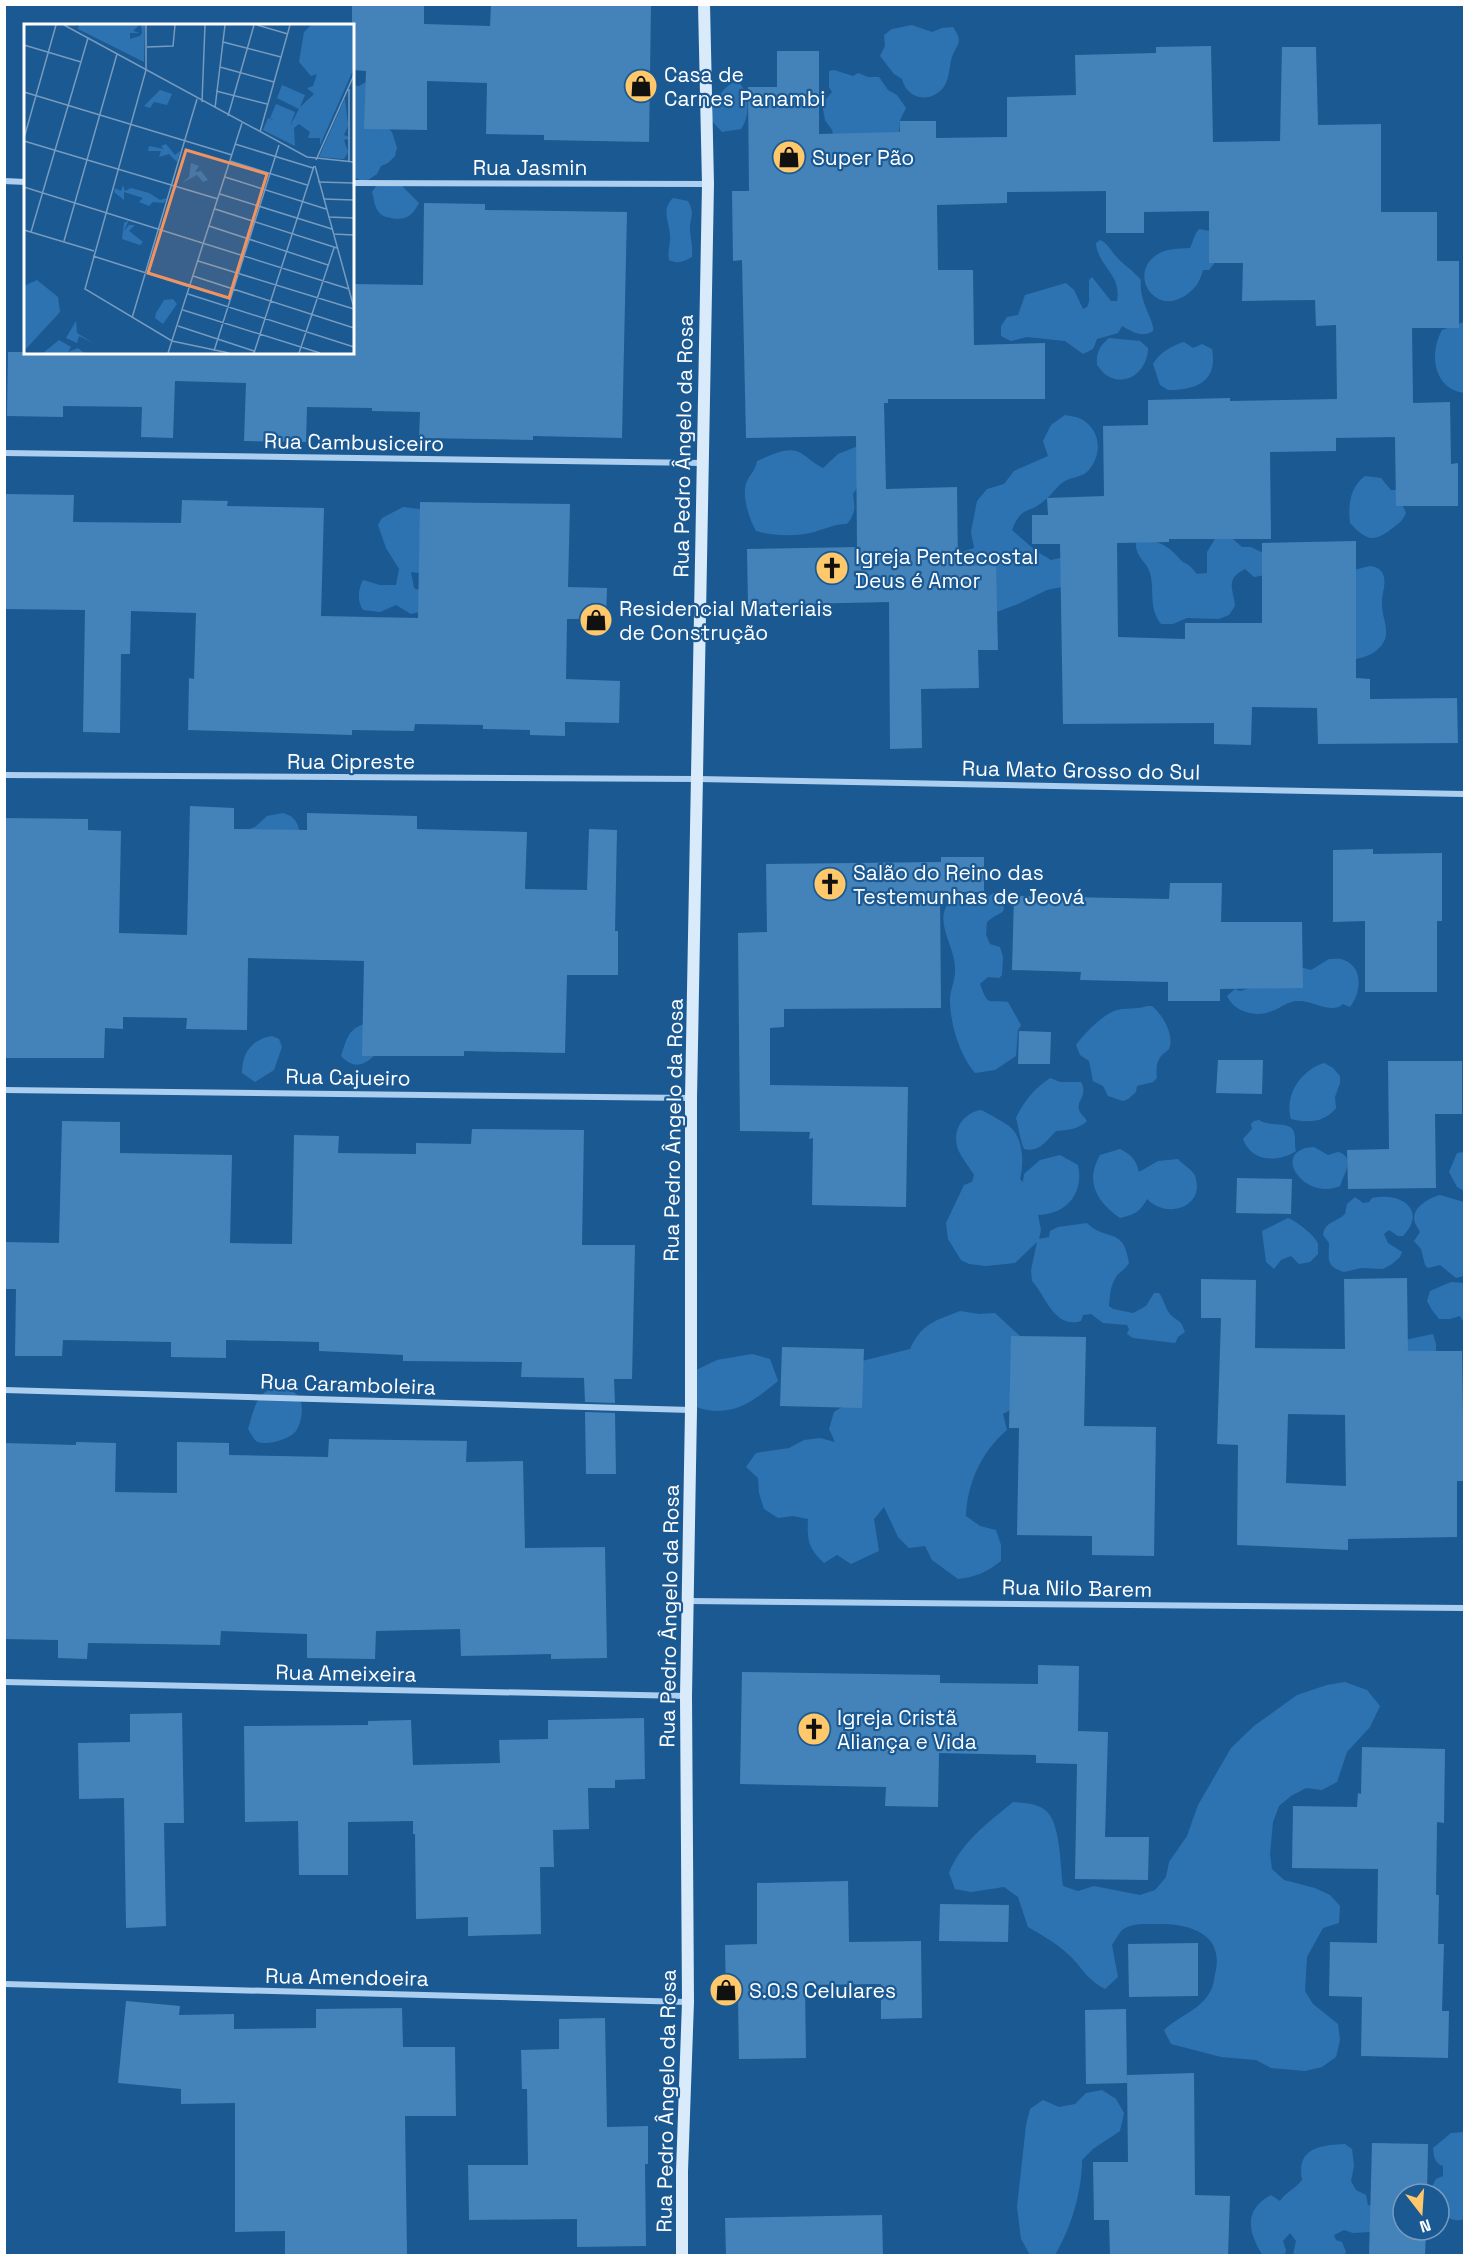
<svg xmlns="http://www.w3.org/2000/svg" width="1469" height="2260" font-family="'Space Grotesk',sans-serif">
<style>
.green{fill:#2e73b1}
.building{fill:#4482ba;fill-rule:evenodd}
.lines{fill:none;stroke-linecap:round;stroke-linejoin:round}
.street{stroke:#accfef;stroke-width:6}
.secondary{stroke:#d9eafb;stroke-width:12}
.labels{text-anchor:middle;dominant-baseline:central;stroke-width:4.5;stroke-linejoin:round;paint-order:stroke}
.poi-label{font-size:21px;fill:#fff;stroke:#1b5993;text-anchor:start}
.street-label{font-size:21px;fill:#fff;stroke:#1b5993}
.inset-road{fill:none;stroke:#769bbe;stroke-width:1.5}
.view{fill:#f09361;fill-opacity:0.15;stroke:#f09361;stroke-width:3}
.inset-edge{fill:none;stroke:#fff;stroke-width:3}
</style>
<rect width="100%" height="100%" fill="#1b5993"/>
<path class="green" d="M912,25L932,32L942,28L953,27C964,43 957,43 952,57C949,66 950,76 945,85C934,103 908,102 902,79L894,74L880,56L885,46L884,35L892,29Z
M834,70L853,76L858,73L868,77H879L888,90L897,95L906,108L900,120L899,135L834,139L832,130L825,120L822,104L832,92L829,87V71Z
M736,81C751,89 750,117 741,129L722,132L711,120C712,104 721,88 736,81Z
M366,82L380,121L392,132L397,148L395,156L388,163L381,166L377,174L365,182L353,177L352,85L359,86Z
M377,185H401L419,203C412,216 406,221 391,218C386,217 381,216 378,211C374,206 374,198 372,192Z
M673,198L688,201C696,216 689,218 690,231C691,241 693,247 692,257C683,262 678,264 669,260C667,251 671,243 670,235C669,220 661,210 673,198Z
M1199,229L1210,231L1216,261L1209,270H1203C1201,276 1199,283 1195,287C1160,326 1124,274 1158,254C1167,248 1179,249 1190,248L1196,233Z
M1100,240C1107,243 1109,248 1114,254C1122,264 1133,270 1141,280C1138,301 1155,321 1153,331C1142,338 1133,332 1122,326L1118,333L1097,339L1093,349L1083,354L1065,341L1027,337L1011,341L1001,336V326L1007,317L1018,315L1025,295L1066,283L1074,290L1083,309L1087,307L1089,302V280L1092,277L1111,301H1117C1122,274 1098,267 1096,243Z
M1464,322V393C1433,388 1429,354 1442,330Z
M1109,338L1140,341L1148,348C1148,367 1132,385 1112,378C1105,376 1101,370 1097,365C1096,352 1100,346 1109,338Z
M1184,342L1193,348L1202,344L1212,349C1218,382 1196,390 1168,390L1160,385L1153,364C1159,353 1173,345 1184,342Z
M1065,415C1070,416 1078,417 1083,420C1102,432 1102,457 1087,472C1081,477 1072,477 1065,481C1056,486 1053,494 1045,500C1029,515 1022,504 1012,530L1036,551L1051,560L1069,556L1077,584L1047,590L1018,604L967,623L942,558L974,548L971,532L977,501L987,489L1004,484L1014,471L1048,456L1043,441L1051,425Z
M858,446L859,485L853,494C855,508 856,513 847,524C834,524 825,529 814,532C795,537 774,536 756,531C749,519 740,492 748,479C753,471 755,470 757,461C769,456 786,446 799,452C808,457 814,464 823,468L838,454Z
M1365,476L1381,478L1391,490H1396L1406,513C1402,522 1398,524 1390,530C1372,544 1364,538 1350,523C1348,505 1350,487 1365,476Z
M403,507L419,509L426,514L420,573L411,572L414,588L421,591L419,612L411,614L396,605L380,612L363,610C357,601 358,589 363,580L380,585H396L399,569L386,548L378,525L382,518Z
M1218,534L1228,535L1242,547H1251L1265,554V575L1254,577L1245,569C1225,579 1233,588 1235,606L1229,615L1219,619L1187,618L1173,624H1161C1148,607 1155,591 1150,573C1147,561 1135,557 1136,543C1147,537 1163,543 1172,551C1176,554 1179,559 1183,562C1192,567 1190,566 1197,574L1207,573V552Z
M1370,566C1375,567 1379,568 1382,572C1388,583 1381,594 1382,605C1382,619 1392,633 1381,646C1371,658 1355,659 1342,662L1354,570Z
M283,813C296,817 299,824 300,837L239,833L255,827L267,816Z
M993,893L999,894C1011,917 999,910 987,922L986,935L990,944L1000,947L1003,957L1002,975L999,978L988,977L980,984C989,1008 987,999 1008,1002L1021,1025L1018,1030L1016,1056L995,1070L975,1073C960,1056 950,1024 950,1000C950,990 956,979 955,968C955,945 931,919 952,899H962L971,904L982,902Z
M1329,959C1333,959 1340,958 1344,960C1364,968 1361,993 1350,1007L1343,1004C1331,1015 1313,1000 1298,1001C1287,1001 1281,1008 1272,1011C1256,1018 1234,1012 1227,996L1235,989L1240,991L1247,989L1300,967L1311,970Z
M1147,1006H1152C1162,1014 1175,1035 1169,1049C1167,1051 1164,1053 1162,1055C1156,1062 1156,1069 1157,1078L1153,1082L1137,1086L1136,1092L1128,1099L1123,1101L1108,1096L1103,1086L1093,1081L1089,1061L1080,1055L1076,1045C1085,1033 1100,1017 1114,1011C1125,1007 1136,1010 1147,1006Z
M365,1024L382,1048C368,1062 358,1073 341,1056C346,1041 348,1028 365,1024Z
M272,1036L279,1039L282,1047L274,1070L255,1082L242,1073C242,1053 252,1039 272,1036Z
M1324,1063L1333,1068L1340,1076V1083L1335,1097L1336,1108C1324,1123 1308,1123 1291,1119C1284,1095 1301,1070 1324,1063Z
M1050,1078L1060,1082H1081C1089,1096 1074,1102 1080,1112C1082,1116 1085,1117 1087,1121C1079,1129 1068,1130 1056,1131C1047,1140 1039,1153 1024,1149C1020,1139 1019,1129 1016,1118C1023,1102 1035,1088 1050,1078Z
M981,1110C986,1112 1005,1123 1009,1126C1024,1138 1024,1164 1020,1179L1023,1182L1024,1174L1040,1160L1060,1155L1078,1165C1084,1193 1067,1214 1038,1215L1041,1230L1039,1239L1049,1237L1050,1231L1058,1227L1087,1223C1106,1242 1124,1226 1129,1263C1125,1270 1119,1272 1116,1277C1110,1286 1110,1296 1109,1306L1113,1309L1133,1313L1146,1306L1154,1293H1159C1164,1299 1166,1312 1172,1316C1180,1323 1181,1320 1185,1332L1178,1337L1175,1343L1133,1338L1127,1334L1129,1329L1127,1325L1103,1323L1091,1314L1083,1315L1081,1321C1054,1329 1046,1296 1032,1281L1031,1270L1037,1242L1015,1263L986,1266L969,1264L961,1260L948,1239L946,1223L964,1185L972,1182L974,1175C969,1166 959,1155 957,1146C953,1128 964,1113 981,1110Z
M1259,1120C1270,1128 1290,1120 1294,1132C1296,1139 1294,1145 1296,1151C1278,1163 1251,1162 1243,1139L1252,1129L1251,1124L1254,1121Z
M1314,1147L1328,1155L1338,1152C1356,1157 1344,1174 1340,1186C1303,1202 1269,1149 1314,1147Z
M1120,1149C1132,1155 1136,1160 1139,1172L1158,1161L1178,1159C1183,1165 1192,1169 1195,1176C1206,1207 1167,1220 1147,1199C1140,1212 1134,1215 1120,1218C1096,1201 1085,1182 1100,1155Z
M1464,1152V1191L1457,1187L1449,1172L1457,1153Z
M1440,1195L1464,1202V1276L1456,1278L1440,1265L1428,1268L1425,1265L1421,1249L1414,1241L1420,1232C1419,1229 1416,1226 1415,1223C1410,1208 1429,1198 1440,1195Z
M1355,1197L1363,1203L1369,1202L1372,1198C1400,1192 1428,1209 1403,1236H1398L1389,1230L1384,1234L1388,1243L1402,1252L1400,1257L1392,1264L1383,1269L1361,1268L1344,1272C1325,1266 1329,1259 1329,1243L1323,1235C1325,1221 1336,1223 1345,1214L1347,1204Z
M1288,1218C1296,1221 1315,1235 1318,1244C1318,1247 1318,1251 1318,1254L1310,1262L1299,1264L1291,1256L1281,1260L1274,1269L1266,1262L1262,1231Z
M1451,1282L1464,1283V1323L1460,1316L1450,1319H1439L1432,1310L1427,1301L1430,1291Z
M960,1311L979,1314L995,1313L1020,1336L1017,1406L1003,1414L1007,1430C982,1451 967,1483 966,1516L980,1526L996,1530L1001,1545V1561C987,1572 976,1577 958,1579L932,1560L925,1546L909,1548L898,1537L884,1507L874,1519L879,1551L851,1564L837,1555L824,1563C808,1548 807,1540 808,1519L793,1516L778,1518L764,1509L759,1493L758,1478L746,1467L756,1453L789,1448L804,1440L820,1438L835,1442L829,1429L834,1412L848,1403L862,1361L910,1349C922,1323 935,1321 960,1311Z
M1433,1334L1436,1344V1360L1390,1349L1400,1341Z
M752,1354L770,1359L778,1381C753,1402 730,1419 696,1407L694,1371L717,1360Z
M280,1387C285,1389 294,1391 297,1395C305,1403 302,1422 296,1431C290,1439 266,1447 256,1441C253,1438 250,1432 248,1429C254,1410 256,1389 280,1387Z
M1345,1682L1367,1690L1380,1706L1370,1727L1347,1752L1337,1782L1322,1790L1306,1788L1291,1796L1279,1806L1273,1822L1270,1854L1272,1869L1284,1880L1315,1888L1330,1895L1340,1906L1339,1923L1323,1928L1307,1957L1305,1991L1313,2004L1338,2024L1340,2040L1336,2057L1322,2067L1305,2071L1271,2068L1256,2060L1221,2057L1171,2044L1164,2030C1179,2016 1200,2010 1210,1992C1214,1986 1214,1977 1216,1970C1223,1930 1184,1923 1154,1924C1142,1924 1132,1923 1122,1930C1118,1934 1115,1941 1112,1945L1118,1977L1105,1989C1085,1978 1083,1968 1068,1954C1056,1943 1042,1935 1028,1927L1018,1897L1004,1887L971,1892L955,1889L949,1873C961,1842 988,1823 1013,1802C1024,1803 1036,1803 1045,1810C1061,1822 1060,1866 1063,1886L1078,1891L1094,1886L1140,1895L1155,1890L1166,1877L1169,1862L1187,1836L1198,1805L1231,1748L1254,1726L1297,1695L1327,1685Z
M1102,2090L1116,2099L1124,2113L1120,2131L1093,2149L1082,2160C1082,2192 1071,2228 1055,2255H1030L1021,2239L1017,2207L1026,2125L1030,2109L1043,2100L1059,2107L1075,2104L1086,2093Z
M1464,2132V2219C1453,2223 1448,2217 1439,2212V2194H1428L1436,2179L1443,2176V2166C1434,2163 1434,2156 1433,2148L1451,2133Z
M1345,2144L1352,2149L1354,2166L1351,2181L1356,2190L1366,2195L1368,2205L1378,2208L1403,2230L1353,2233L1344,2230L1334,2235L1336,2240L1342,2242L1346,2252L1344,2256L1293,2255L1296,2241L1290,2233L1283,2241L1286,2250L1285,2255L1263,2256C1248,2232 1243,2210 1271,2195L1280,2201C1287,2191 1295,2189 1302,2180C1296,2148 1320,2145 1345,2144Z"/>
<path class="building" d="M352,4H424V24L490,26L491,4H651L649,142L544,140V135L486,134L487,83L427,81V130L364,129L366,71L352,70Z
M1211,46L1213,142L1280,141L1282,47H1316L1318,125L1381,124V212H1437V261H1459V328H1412L1413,403L1450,402L1451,464L1458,463V506H1396L1395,437L1336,438V451L1270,452L1271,539H1169V542L1117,543L1118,637L1185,639V623H1262V543L1356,541V678L1370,679V699L1457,698L1458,743L1318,744L1317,708L1252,707L1251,745L1214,744V723L1063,724L1060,544H1032V515H1048L1047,498L1104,496L1103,426L1148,425V400L1230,398V401L1337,399L1336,325L1316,326L1315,300L1242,301L1243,263H1209V211L1144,212V233H1106V191L1007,192V203L937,205L938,270H973L974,345L1045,343V399H888V403H884L886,489L957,487L958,566L996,565L998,650H978L979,688L921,689L922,748L890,749L889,602L748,605L747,549L857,547L856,436L746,438L742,260L733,261L732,191H749L748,87H777V51H819V134L900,132V121H936V138L1007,137V97L1076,95L1075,55L1156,53V47Z
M424,203L485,204V210L627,212L622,438L533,436V440L419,438L420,412L372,411V408L307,407L306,442L244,441L246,383L175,381L173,438L141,437L142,407L63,406V417L7,416L8,352H352V284L423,285Z
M4,494L74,495L73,522L181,523L182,500L228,501L227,506L324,508L321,616L418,618L420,502L570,504L568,587L607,588L606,619H567L566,679L620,681L619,723L565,722V736L530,735V730L483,729V725L415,724L414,731L352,730V735L188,730L189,678L194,679L196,613L131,611L130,654H121L120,733L83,732L85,610L4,609Z
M190,806L234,808V829L307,830V813L417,816V829L527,832L525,889L587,890L589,829L617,830L615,931H618V975H567L565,1053L464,1051V1056H362L364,961L248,958L247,1030L186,1029L187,1018L123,1017V1029L105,1028L104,1058H4V818L88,819V830L121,831L119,933L187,935Z
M1373,849V854L1442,853V921H1437V992H1365V921L1333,922V850Z
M941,857H984V892H940L941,1008L784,1009V1027L770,1028V1085L908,1087L906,1207L812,1205L813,1138L809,1139L810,1132L740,1131L738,933L767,932L766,864L941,862Z
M1170,883H1222L1221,922H1302L1303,988L1220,989V1001H1168V982L1080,980L1081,972L1012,970L1014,896L1169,899Z
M1019,1031L1051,1032L1050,1064H1018Z
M1218,1060H1263L1262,1094L1216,1093Z
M1388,1061H1462V1114H1435L1436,1188L1348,1189L1347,1150L1389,1149Z
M62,1121L120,1122V1153L232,1155L230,1243L292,1244L294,1135L339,1136L338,1153L416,1154V1143L471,1144L472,1129L584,1130L582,1245H635L632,1379H614L615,1403L585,1402L584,1378L521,1377L522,1362L403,1361V1355L319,1351V1342L226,1340V1358L171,1357V1342L63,1340L62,1356H15L16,1289H4V1242L59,1243Z
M1237,1178L1292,1179L1291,1214L1236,1213Z
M1407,1278L1408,1351H1462L1464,1481H1457V1537L1348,1539V1550L1237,1545L1238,1445L1217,1444L1221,1318H1201V1279L1256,1280L1255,1348L1345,1349L1344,1279ZM1288,1414L1345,1415L1346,1486L1286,1483Z
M1011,1336L1086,1337L1084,1426L1156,1427L1154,1556L1092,1555V1536L1017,1535L1019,1428H1009Z
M782,1347L864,1349L862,1408L780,1406Z
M585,1412L615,1413L616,1474H586Z
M329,1439L467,1441L466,1462L523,1461L525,1548L605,1547L607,1658L551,1659V1654L461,1656L460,1629L376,1631L375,1659L307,1658V1634L221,1631L220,1645L88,1643L87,1659L58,1658V1640L4,1639V1443L76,1445V1442L116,1443L115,1492L177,1493V1442L229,1443V1455L328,1457Z
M1038,1665L1079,1666L1078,1731L1108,1732L1105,1837H1149L1148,1880L1075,1879L1077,1764L1036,1763V1755L939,1753L938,1807L885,1806L886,1787L740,1784L742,1672L940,1675V1683L1038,1684Z
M182,1713L184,1823H164L166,1926L126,1928L124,1798L79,1799L78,1743L130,1742V1714Z
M644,1718L645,1779L615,1780V1788H588L589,1829L553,1830L554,1867H540L541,1934L468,1936V1917L416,1919L415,1834H413V1821L348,1822V1875H299L298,1821L245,1822L244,1726L368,1725V1721L411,1720L413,1765L500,1763L499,1740L548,1739V1720Z
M1362,1747L1445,1749L1444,1823L1437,1822L1436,1895H1439L1438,1944H1444L1442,2011H1449L1448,2058L1361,2056L1362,1997L1329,1996L1330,1942L1377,1943L1378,1869L1292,1868L1293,1806L1357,1807L1358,1793L1361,1794Z
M848,1881L849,1942L921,1941L922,2018L881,2019V1984L805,1985L806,2058L739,2059L738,1998H726L725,1945L757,1944V1883Z
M940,1904L1009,1905L1008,1942L939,1941Z
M1198,1943V1996L1129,1997L1128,1944Z
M126,2001L180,2006L179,2015L234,2014V2029L316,2028V2009L402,2008L403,2047H455L456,2116H405L407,2254L285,2256V2231L235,2232V2103L181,2104V2089L118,2083Z
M1126,2009L1127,2083L1086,2084L1085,2010Z
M605,2018L607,2127L648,2126V2164H645L646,2246L577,2247V2219L469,2220L468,2165H528L527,2089H522L521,2050L559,2049V2019Z
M1194,2073L1195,2195L1230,2196L1228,2256H1110L1109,2220H1094L1093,2162H1128L1127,2075Z
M1372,2143L1428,2144L1427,2194H1403V2230H1426L1425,2256H1369Z
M882,2215L883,2256L726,2255L725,2218Z"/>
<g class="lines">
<path class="street" d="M4,181L26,182
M352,183L708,184
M4,453L702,463
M4,775L698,779L1464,794
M4,1090L690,1098
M4,1390L691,1410
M688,1601L1464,1608
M4,1682L686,1696
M4,1984L688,2002"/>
<path class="secondary" d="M682,2256V2171L688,2002L686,1696L691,1410V1098L708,184L704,4"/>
</g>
<defs>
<g id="shop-disc" transform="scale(1.725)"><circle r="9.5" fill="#ffc86a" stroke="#1b5993"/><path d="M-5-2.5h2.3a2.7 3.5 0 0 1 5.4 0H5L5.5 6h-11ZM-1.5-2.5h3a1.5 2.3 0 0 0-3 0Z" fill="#111"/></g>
<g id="church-disc" transform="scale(1.725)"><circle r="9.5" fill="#ffc86a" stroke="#1b5993"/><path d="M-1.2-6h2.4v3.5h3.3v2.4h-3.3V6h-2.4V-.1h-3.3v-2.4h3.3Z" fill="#111"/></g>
</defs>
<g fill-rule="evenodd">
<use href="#shop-disc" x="641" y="86"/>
<use href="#shop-disc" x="789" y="157"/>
<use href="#church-disc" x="832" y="568"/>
<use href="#shop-disc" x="596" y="620"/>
<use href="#church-disc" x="830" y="884"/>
<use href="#church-disc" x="814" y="1729"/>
<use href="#shop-disc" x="726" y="1990"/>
</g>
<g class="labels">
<g class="poi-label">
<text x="664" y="74">Casa de<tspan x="664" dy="24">Carnes Panambi</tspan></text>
<text x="812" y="157">Super Pão</text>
<text x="855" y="556">Igreja Pentecostal<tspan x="855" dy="24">Deus é Amor</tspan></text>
<text x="619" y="608">Residencial Materiais<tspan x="619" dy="24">de Construção</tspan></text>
<text x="853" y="872">Salão do Reino das<tspan x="853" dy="24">Testemunhas de Jeová</tspan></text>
<text x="837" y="1717">Igreja Cristã<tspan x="837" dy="24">Aliança e Vida</tspan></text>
<text x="749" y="1990">S.O.S Celulares</text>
</g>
<g class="street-label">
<text x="530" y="167">Rua Jasmin</text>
<text transform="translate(354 442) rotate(1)">Rua Cambusiceiro</text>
<text transform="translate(683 446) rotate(-89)">Rua Pedro Ângelo da Rosa</text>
<text x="351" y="761">Rua Cipreste</text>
<text transform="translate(1081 770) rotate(1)">Rua Mato Grosso do Sul</text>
<text transform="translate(348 1077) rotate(1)">Rua Cajueiro</text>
<text transform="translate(673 1130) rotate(-89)">Rua Pedro Ângelo da Rosa</text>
<text transform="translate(348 1384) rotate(2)">Rua Caramboleira</text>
<text transform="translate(1077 1588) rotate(1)">Rua Nilo Barem</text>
<text transform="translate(669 1616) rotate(-89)">Rua Pedro Ângelo da Rosa</text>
<text transform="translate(346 1673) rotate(1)">Rua Ameixeira</text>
<text transform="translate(347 1977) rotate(1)">Rua Amendoeira</text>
<text transform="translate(666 2101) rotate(-89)">Rua Pedro Ângelo da Rosa</text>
</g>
</g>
<g transform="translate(24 24)">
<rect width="330" height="330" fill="#1b5993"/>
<path d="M55,1H115L109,7L116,9H106V15L116,12L118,9L117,1H121L120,38L54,5ZM287,1H330V44L296,121V114H284L286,108L275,100L270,104L271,122L239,106L244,94L251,97L246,94L252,80L271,88L266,102L275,85L253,74L258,61L281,71L276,83L290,70L283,64L289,62L293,50L287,52L275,38L280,8ZM136,66L148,70L143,81L130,78L126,84L120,82ZM321,74L324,102L320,111L327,114L320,116L324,128L320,135L295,133ZM142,120L151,131L156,127L153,138L145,130L135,133L137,127H124L125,122L140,125L137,122ZM167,139L175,142L171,148L177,147L184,156L179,158L173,151L158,159L165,153ZM99,161L101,167L107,164L125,169L136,176L143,174L140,179L129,178L125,182L115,178L119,174L100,168V176L90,168L91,164L97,167ZM105,196L100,207L105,201H111L105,207L119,218L116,221L98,215L100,199ZM13,256L34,273L36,288L0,327V262ZM149,275L153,280L139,300L131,294L132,289L140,276ZM52,297L53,309L69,319L55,312L53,319L42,314ZM35,316L47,323L44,328L54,324L60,329H19Z" fill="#2e73b1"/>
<path class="inset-road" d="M40,1L283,133L330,138M122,1V46L61,265L148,317L205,329M233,1L264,10M199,18L257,33M0,21L57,38M123,23L149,22L151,1M196,43L250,58M192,67L243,80M0,68L208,131M178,78L181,1M191,84L201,1M204,92L230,1M236,108L266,1M0,114L32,1M0,117L194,175M211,120L289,144M292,136L330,51M206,137L283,161M325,138V65M291,142L330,284M201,153L302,185M294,158L330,159M0,163L325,265M196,170L308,205M299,175L330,176M191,185L313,224M304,193L330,194M185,202L304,241M0,206L70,227M7,208L64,14M309,210L330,211M40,217L93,30M69,232L166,263M174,237L330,285M169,252L330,304M164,270L330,323M159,286L296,329M108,294L173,75M154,302L230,327M190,327L255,121M144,329L218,99M230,329L290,142M275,329L310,224"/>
<path class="view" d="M162,126L243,150L205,274L124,249Z"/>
<rect width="330" height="330" class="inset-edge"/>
</g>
<rect width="1469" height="2260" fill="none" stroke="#ffffff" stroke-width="12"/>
<g transform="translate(1421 2212) rotate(163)"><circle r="28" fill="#1b5993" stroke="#769bbe" stroke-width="1.5"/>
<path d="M0-4.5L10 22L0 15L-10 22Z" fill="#ffc86a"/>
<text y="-9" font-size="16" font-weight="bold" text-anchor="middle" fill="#ffffff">N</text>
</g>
</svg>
